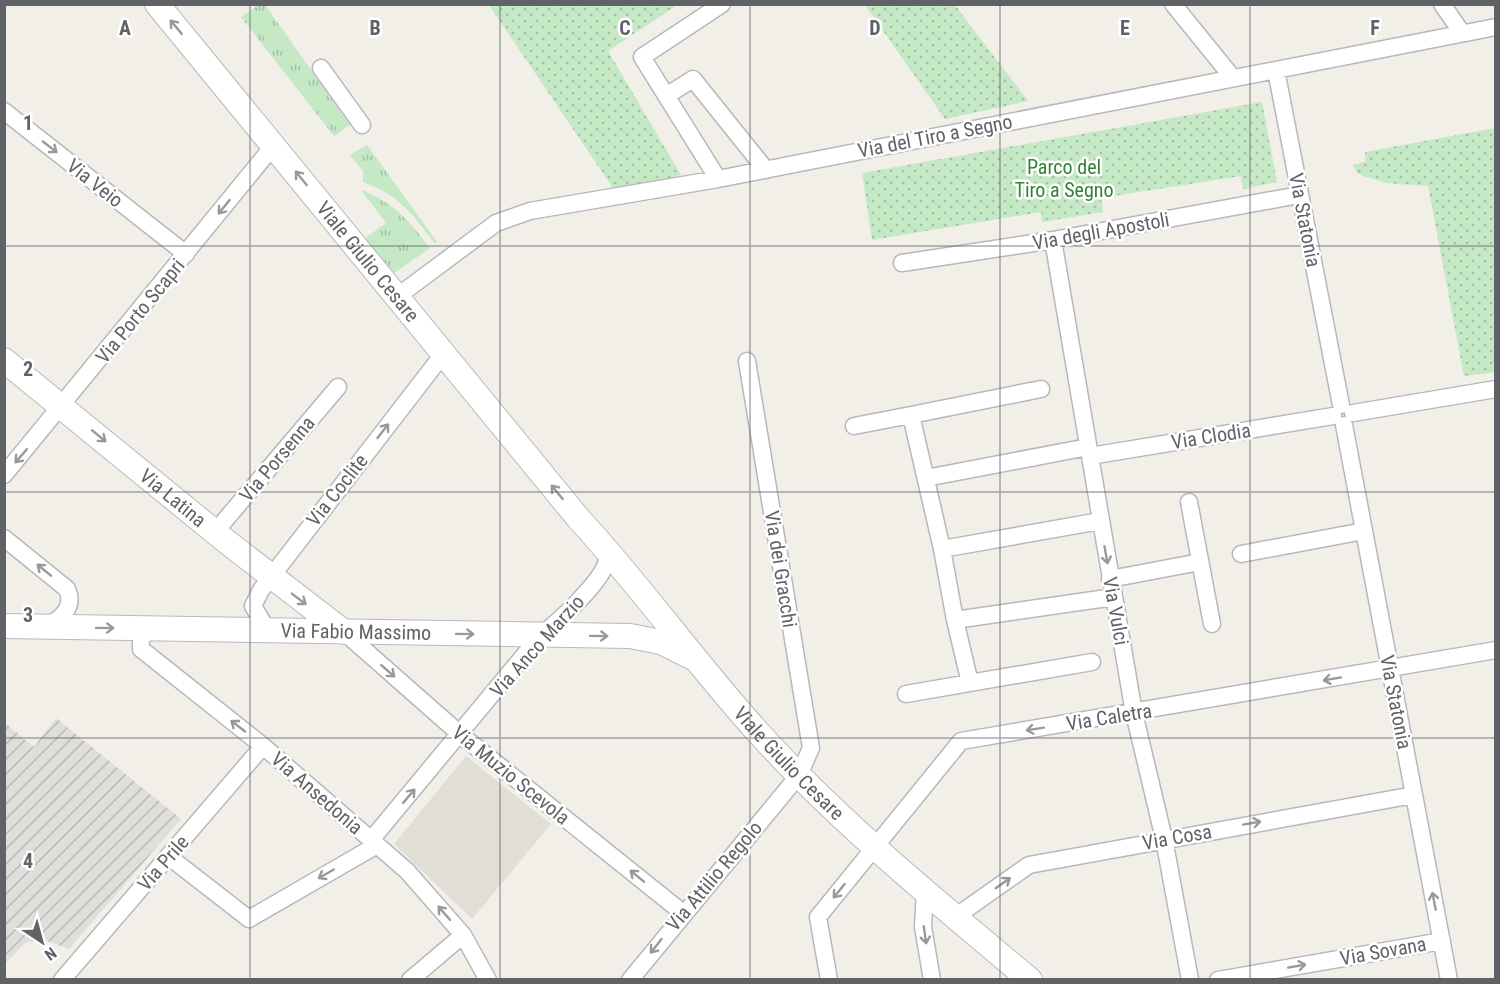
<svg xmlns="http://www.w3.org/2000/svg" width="1500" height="984" font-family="'Roboto Condensed',sans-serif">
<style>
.industrial{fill:url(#industrial-furrows)}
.education{fill:#e1ded6}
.grass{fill:url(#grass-tufts)}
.park{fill:url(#park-dots)}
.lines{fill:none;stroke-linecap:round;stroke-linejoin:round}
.street-casing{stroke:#b5b8bc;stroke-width:19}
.secondary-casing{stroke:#b6babf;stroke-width:26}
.street{stroke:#fff;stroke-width:16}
.secondary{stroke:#fff;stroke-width:24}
.oneway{stroke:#979a9d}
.grid{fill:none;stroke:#5f6368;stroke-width:1.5;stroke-opacity:0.55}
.labels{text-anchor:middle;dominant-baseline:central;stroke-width:5;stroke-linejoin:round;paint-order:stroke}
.street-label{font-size:20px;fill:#5f6368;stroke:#fff}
.park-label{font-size:20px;fill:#348238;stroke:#fff}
.grid-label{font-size:20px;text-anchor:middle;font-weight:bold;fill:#5f6368;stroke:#fff;stroke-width:5;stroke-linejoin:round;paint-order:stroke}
</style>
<defs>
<pattern id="industrial-furrows" width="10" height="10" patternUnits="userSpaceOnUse" patternTransform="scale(1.5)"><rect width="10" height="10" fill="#e0deda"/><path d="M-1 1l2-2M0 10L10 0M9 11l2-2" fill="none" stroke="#b9b8b5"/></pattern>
<pattern id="grass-tufts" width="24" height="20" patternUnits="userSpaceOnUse" patternTransform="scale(1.5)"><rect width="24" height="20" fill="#c5e8c5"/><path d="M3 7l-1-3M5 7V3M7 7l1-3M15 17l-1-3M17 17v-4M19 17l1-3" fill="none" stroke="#a3c0a4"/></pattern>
<pattern id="park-dots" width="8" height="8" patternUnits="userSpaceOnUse" patternTransform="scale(1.5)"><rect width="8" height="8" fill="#c5e8c5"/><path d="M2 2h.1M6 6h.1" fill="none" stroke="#a3c0a4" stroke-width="1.8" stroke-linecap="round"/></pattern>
</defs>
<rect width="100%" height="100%" fill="#f1efe8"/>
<path class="industrial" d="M56,718L181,819L69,949L47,941L26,942L5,964V723L34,747Z"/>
<path class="education" d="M466,756L551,824L472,919L394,844Z"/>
<path class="grass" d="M259,5H265L350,125L334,136L241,17Z
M367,145L437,242L435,244C412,213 400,196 363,182V171L350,155Z
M361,190C394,202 410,222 430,248L393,274L364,239L386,223Z"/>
<path class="park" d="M489,5H677L608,51L681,175L615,191Z
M865,5H955L1028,101L945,119Z
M1262,102L1277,182L1243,189L1241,176L1101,198L1103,212L1042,222L1041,212L872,240L862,173Z
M1495,128V372L1464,376L1428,186L1386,183L1358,174L1353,165L1365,162V152Z"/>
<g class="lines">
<g class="street-casing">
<path id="street" d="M1173,4L1233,78
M1442,4L1462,33
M321,68L362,125
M1276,70L1341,405
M666,96L693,79L766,170
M4,111L186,254
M718,179L642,57L722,4
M1053,240L1134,713L1164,839L1190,980
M902,263L1053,240L1299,195
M398,296L496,223L530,211L718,179L1496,27
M1041,389L911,415L942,549L955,620L1114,597
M1353,413L1496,389
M1344,425L1449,980
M854,426L911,415
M1090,456L1333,416
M4,475L274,145
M926,478L1088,447
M1189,502L1212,624
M215,532L338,387
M4,538L67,589C75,607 62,618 47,626
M942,549L1100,521
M1241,554L1364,531
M1110,579L1200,562
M955,620L970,683
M153,629L141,637V649L263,746L407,871L463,935L488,980
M268,631L253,606L261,590L444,353
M344,632L461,735L683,913
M906,694L1092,662
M371,840L541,635C557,623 604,580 607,560
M168,856L249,919L377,845
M925,890L923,927L932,980
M955,917L1029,865L1414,795
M62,980L263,746
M410,980L463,935
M630,980L799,775L811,748L747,361
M829,980L818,917L961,741L1496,650
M1218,980L1442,941"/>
</g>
<g class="secondary-casing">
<g id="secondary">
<path id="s1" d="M157,4L578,518C644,589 700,670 766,741C846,828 940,904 1030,980"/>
<path id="s2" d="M4,360L227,542L344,632"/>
<path id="s3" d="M4,626L630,636L661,642L691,657"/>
</g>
</g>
<use href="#street" class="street"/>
<use href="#secondary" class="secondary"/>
</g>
<defs><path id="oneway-shaft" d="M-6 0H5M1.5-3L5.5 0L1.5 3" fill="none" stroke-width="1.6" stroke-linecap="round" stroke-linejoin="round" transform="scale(1.5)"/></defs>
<g class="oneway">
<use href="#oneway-shaft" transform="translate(176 27) rotate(-130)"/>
<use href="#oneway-shaft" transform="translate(50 147) rotate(38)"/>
<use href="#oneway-shaft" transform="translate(301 178) rotate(-129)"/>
<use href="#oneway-shaft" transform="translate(224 207) rotate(129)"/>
<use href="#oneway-shaft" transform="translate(383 431) rotate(-52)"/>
<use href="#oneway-shaft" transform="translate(99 436) rotate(40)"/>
<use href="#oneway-shaft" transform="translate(21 456) rotate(131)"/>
<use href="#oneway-shaft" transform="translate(557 492) rotate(-129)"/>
<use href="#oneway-shaft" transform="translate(1106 555) rotate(80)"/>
<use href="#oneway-shaft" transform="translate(44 570) rotate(-141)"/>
<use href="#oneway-shaft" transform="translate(299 599) rotate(37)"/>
<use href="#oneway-shaft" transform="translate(105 628) rotate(1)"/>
<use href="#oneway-shaft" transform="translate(465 634) rotate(1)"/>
<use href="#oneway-shaft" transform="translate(599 636) rotate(1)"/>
<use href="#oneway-shaft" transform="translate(388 671) rotate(41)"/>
<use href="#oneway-shaft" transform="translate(1332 679) rotate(170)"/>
<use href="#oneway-shaft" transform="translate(238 726) rotate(-142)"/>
<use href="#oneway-shaft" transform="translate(1035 729) rotate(171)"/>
<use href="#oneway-shaft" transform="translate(409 796) rotate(-50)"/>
<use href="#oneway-shaft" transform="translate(1252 823) rotate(-10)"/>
<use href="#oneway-shaft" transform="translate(326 874) rotate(150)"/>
<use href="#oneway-shaft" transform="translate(637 876) rotate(-141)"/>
<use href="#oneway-shaft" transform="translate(1003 883) rotate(-35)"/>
<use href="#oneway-shaft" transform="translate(839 891) rotate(129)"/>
<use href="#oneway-shaft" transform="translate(1434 901) rotate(-101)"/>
<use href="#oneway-shaft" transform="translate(444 913) rotate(-131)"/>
<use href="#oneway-shaft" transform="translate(925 935) rotate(82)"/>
<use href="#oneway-shaft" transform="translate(656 946) rotate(128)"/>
<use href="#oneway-shaft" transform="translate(1297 966) rotate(-10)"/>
</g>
<path class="grid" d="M250,4V980M500,4V980M750,4V980M1000,4V980M1250,4V980M4,246H1496M4,492H1496M4,738H1496"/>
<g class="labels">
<g class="street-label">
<text transform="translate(935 136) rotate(-11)">Via del Tiro a Segno</text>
<text transform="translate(95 183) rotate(38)">Via Veio</text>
<text transform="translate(1305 220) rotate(79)">Via Statonia</text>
<text transform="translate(1101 231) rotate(-10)">Via degli Apostoli</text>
<text stroke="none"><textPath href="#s1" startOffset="333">Viale Giulio Cesare</textPath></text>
<text transform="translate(140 311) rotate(-51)">Via Porto Scapri</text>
<text transform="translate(1211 436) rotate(-9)">Via Clodia</text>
<text transform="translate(277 459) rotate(-50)">Via Porsenna</text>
<text transform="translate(337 490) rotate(-52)">Via Coclite</text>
<text stroke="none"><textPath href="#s2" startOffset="218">Via Latina</textPath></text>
<text transform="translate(781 569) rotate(81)">Via dei Gracchi</text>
<text transform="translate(1116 611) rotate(80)">Via Vulci</text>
<text stroke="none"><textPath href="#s3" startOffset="352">Via Fabio Massimo</textPath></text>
<text transform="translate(537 646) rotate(-48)">Via Anco Marzio</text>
<text transform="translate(1396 702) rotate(79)">Via Statonia</text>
<text transform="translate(1109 717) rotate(-9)">Via Caletra</text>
<text stroke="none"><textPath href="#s1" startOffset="988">Viale Giulio Cesare</textPath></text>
<text transform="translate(511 775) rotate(39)">Via Muzio Scevola</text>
<text transform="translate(317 793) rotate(41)">Via Ansedonia</text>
<text transform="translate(1177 837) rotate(-10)">Via Cosa</text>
<text transform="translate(163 863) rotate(-49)">Via Prile</text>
<text transform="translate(714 876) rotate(-50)">Via Attilio Regolo</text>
<text transform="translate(1383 951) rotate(-10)">Via Sovana</text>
</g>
<g class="park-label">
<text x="1064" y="167">Parco del<tspan x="1064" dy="23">Tiro a Segno</tspan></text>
</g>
</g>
<g class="grid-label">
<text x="125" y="35">A</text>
<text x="375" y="35">B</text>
<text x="625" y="35">C</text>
<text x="875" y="35">D</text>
<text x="1125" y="35">E</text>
<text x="1375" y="35">F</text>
<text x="28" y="130">1</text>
<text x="28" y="376">2</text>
<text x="28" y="622">3</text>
<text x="28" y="868">4</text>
</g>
<rect width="1500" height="984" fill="none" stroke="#5f6368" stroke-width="12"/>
<g transform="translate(42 942) rotate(144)" stroke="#ffffff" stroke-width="4.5" paint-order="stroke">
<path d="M0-4.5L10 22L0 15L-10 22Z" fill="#5f6368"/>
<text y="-9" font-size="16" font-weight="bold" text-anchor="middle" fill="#5f6368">N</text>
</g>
</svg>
